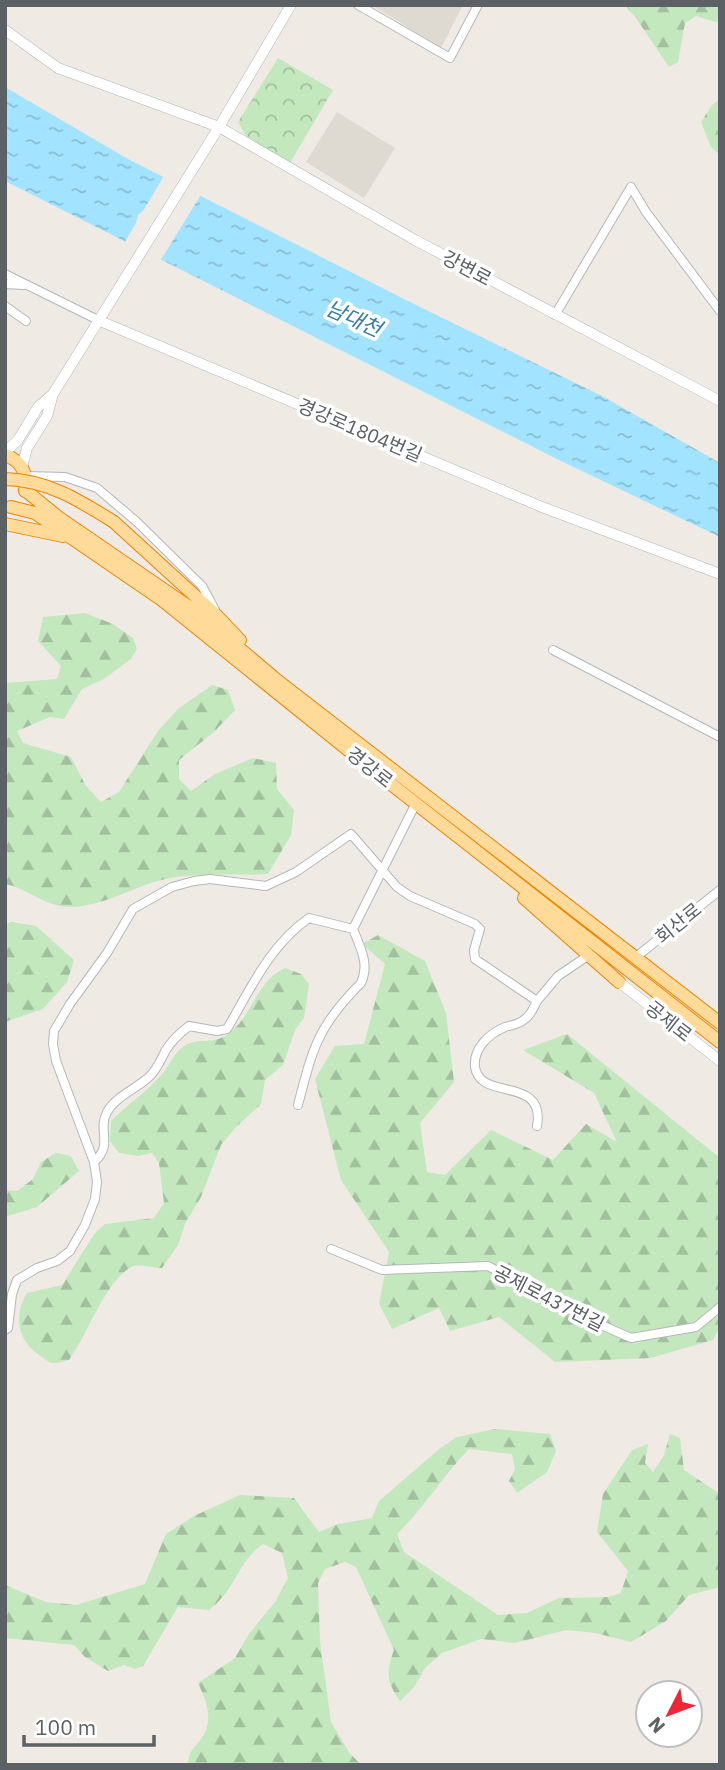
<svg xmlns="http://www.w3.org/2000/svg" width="725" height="1770" font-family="'IBM Plex Sans','Noto Sans KR',sans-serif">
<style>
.education{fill:#dfdad1}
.forest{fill:url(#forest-firs)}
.park{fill:url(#park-crowns)}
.water{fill:url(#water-ripples)}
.pier{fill:#efeae3}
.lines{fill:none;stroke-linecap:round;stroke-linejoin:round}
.minor-casing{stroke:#b4b7bb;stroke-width:10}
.tertiary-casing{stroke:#b4b7bb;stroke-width:11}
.trunk-casing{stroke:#f18200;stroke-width:14}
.minor{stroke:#fff;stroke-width:8}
.tertiary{stroke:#fff;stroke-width:10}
.trunk{stroke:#ffda98;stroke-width:12}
.trunk-bridge-casing{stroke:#f18200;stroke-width:14;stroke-linecap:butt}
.trunk-bridge{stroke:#ffda98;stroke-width:12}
.labels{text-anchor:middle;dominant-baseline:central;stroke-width:7;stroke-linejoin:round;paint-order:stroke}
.street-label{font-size:19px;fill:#5b6164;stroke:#fff}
.water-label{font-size:21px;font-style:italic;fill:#357ca4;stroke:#fff}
</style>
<defs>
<pattern id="forest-firs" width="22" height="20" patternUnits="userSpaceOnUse" patternTransform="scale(1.75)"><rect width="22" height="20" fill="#c4e8be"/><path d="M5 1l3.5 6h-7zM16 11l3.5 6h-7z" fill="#a2bf9e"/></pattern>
<pattern id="park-crowns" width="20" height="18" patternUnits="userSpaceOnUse" patternTransform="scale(1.75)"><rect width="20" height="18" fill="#c4e8be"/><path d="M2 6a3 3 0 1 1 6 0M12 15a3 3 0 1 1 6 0" fill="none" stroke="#a2bf9e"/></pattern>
<pattern id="water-ripples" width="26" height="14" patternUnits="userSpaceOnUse" patternTransform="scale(1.75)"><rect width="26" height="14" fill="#a2e4ff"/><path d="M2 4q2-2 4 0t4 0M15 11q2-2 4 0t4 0" fill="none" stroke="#87bcd2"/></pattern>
</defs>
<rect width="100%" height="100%" fill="#efeae3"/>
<path class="education" d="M372,5H463L441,48Z
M337,112L395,148L364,198L306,162Z"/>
<path class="forest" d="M625,5H720V21L716,22L696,16L685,23L678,62L669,67L636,18Z
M720,99V155L711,147L701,122L712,105Z
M85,613L113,624L133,638L137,649L131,659L104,679L82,689L64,719L50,717L17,731L23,743L71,757L86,786L101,802L119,792L158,731L178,709L212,685L228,690L235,710L214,732L179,760V779L191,791L215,774L253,758L276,763L277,789L294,810L291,835L268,874C232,876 189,871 154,882C127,891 101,906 71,907C47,908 27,888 5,884V683L57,679L61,666L38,641L43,617Z
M12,922L36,926L74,960L67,982L43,1009L5,1022V924Z
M378,935L425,961L446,1013L454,1082L420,1123L427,1172L445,1175L491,1130L553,1160L586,1124L617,1142L594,1093L523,1050L567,1034L720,1158V1326L713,1340L651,1358L555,1362L499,1317L450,1331L439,1308L392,1329L379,1304L389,1252L341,1180L315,1079L335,1046L364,1044L385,964L362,944Z
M285,968L301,974L309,984L304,1018L295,1030L283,1065L265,1080L261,1104L236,1127L221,1145L201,1197L185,1224L178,1245L162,1268C154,1268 141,1264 134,1266C108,1275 86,1337 69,1360C64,1361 56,1364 52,1363C48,1362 45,1359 42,1357C17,1342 13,1316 27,1293L62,1285L95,1233L105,1224L154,1218L164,1203L159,1163L152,1153L138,1156L119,1153L110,1141L111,1121C128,1104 148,1091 163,1073C170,1064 174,1053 183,1047C200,1035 214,1048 233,1030C253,1012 258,980 285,968Z
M56,1153L71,1156L79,1171L37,1207L5,1217V1190L17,1191L33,1179L41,1162Z
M495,1429L550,1434L556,1451L547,1472L517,1493L509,1481L515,1469L512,1454L469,1449C443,1476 424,1508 397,1534L404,1552L498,1615L527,1613L559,1598L608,1597L621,1593L628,1571L597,1532L603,1494L632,1450L648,1444L645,1463L653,1472L664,1455L670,1434L680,1438L684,1470L720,1494V1587L689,1595L666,1621L631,1642L595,1633L566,1630L515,1643L481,1639L442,1653L425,1668L414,1687L400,1701C386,1681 386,1673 394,1650L356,1567L345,1562L325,1569L318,1583L320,1642L331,1722L349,1752L361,1765L188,1763C189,1753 191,1751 198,1743C215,1723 208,1705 198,1683L235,1658L249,1634L275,1602L288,1578L282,1553L263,1544C240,1559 234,1592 209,1610L178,1607L143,1666L135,1669L124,1665L108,1671L85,1657L74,1645L5,1638V1585L46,1602L76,1605L145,1584L166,1534L194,1516L240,1495L294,1498L319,1532L338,1524L372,1518L379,1501L439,1449L457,1437Z"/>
<path class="park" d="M278,58L333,90L290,163L247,138L238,122Z"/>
<path class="water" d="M5,87L128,159L412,303L602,396L720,463V537L559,460L5,181Z"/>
<path class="pier" d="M165,174L202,193L159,263L123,245L136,223L138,215L143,211Z"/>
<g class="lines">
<g class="minor-casing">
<path id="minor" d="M358,5L450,58L478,5
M5,274L100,321
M5,284L23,285
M5,306L26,321
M555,315L631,187L646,212L720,311
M25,476L65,477L97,488L137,522L202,586L215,610
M553,650L720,737
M636,957L720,890
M298,1105C313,1047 318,1026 361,983C370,964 360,947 353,929
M537,1126C546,1075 480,1102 475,1067C473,1048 489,1034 505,1027C512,1025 520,1024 525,1019C531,1015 534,1007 537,1001
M94,1162C114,1144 97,1131 107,1112C116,1096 136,1089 149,1077C157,1070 161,1059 166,1050C172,1040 180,1033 189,1026L217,1031L227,1029C251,988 270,945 309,918L353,929L416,803
M331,1249L382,1270L488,1266L583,1317L631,1338L696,1327L720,1307
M5,1330L8,1328L12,1294L17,1280L37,1268L57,1261L70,1251L85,1225L95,1199L97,1182L94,1162L56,1061L53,1044L54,1031L70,1004L107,953L133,909L172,887L194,881L210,879L266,886L296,872L351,834L397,887L410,896L475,924L480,929L474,950L475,959L537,1001L558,976L589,955"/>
</g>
<g class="tertiary-casing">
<path id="tertiary" d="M5,30L58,68L219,127L415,240L720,401
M100,321L542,507L720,574
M5,452L18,440L38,407L53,394
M22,467L27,448L47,416L53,394L219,127L291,5
M619,982L720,1061"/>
</g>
<g class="trunk-casing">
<path id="trunk" d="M5,455C22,461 28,474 25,491
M25,490L58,517L195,611L278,681L720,1023
M11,507L35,513L162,600L368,766L720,1042
M114,522L217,616L240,640
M5,524L63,536
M524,898L619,982"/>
</g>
<use href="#minor" class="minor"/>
<use href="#tertiary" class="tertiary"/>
<use href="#trunk" class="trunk"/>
<g class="trunk-bridge-casing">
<path id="trunk-bridge" d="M5,479C47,480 79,500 114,522"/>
</g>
<use href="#trunk-bridge" class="trunk-bridge"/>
</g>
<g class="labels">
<g class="street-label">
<text transform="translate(467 268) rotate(28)">강변로</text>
<text transform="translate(360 430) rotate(23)">경강로1804번길</text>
<text transform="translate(370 767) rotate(38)">경강로</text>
<text transform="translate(678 923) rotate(-39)">회산로</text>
<text transform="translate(669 1021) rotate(38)">공제로</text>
<text transform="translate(549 1298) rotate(27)">공제로437번길</text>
</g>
<g class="water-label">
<text transform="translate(354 318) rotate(24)">남대천</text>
</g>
</g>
<rect width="725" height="1770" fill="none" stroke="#5b6164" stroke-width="14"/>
<g transform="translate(669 1714) rotate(228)"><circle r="33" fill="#ffffff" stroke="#bdc0c1" stroke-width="2"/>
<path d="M0-5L12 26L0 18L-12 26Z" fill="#f22534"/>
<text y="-10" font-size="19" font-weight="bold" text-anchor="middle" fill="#5b6164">N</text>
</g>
<path d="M24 1735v10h130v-10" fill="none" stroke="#5b6164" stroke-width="3.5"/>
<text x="35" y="1735" font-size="21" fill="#5b6164" stroke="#ffffff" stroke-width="5" paint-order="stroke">100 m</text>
</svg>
